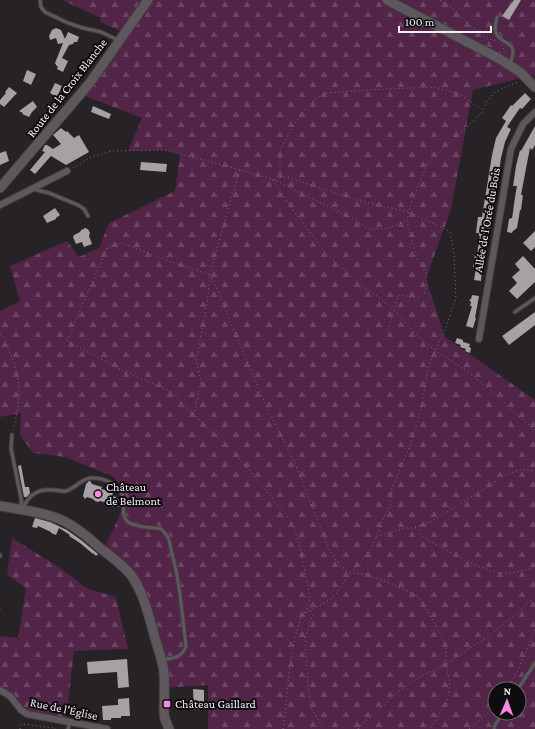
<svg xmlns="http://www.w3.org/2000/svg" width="535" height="729" font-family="'Crimson Pro',serif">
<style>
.forest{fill:url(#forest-firs);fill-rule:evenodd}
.building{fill:#a7a0a5}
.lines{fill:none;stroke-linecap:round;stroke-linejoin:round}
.lane-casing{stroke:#423d40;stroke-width:5}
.street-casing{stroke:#423d40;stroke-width:8}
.secondary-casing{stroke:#423d40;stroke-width:11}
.path{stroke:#777376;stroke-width:1;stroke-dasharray:1 3;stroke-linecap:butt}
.lane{stroke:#5e575c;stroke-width:3}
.street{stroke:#5e575c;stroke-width:6}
.secondary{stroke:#5e575c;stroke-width:9}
.poi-dot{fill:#fc86e3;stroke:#0e0c0e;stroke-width:1.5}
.labels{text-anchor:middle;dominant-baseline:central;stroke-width:4;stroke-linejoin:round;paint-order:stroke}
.street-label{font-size:12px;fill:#f1eef0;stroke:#0e0c0e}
.poi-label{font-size:12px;fill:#f1eef0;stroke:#0e0c0e;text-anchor:start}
</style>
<defs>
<pattern id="forest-firs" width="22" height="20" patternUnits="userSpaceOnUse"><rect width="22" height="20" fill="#512448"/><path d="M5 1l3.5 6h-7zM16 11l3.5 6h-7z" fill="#6a4463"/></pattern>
</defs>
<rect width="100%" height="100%" fill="#272226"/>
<path class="forest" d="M62,0H535V77L533,75L473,90L451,209L426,279L445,337L535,400V729H208V685L164,688L147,611L125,569L106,544L118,519L126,496L114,477L65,457L33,453L20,435L21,413L0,417V311L20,301L10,266L67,241L79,257L99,248L109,223L175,191L180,154L165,150L128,151L142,118L80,94L125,33L100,22L101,18ZM495,689H519V713H495Z
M12,538L62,569L86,588L116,597L128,649L74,651L66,721L27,714L0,690V636L18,638L26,588L7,575Z"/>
<path class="building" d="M514,0H521L509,20L502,16Z
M56,28L61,30L65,39L68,32L79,37L77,42H74L73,44L69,45L62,58L68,61L63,72L57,69L58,67L56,65L55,63L63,43L58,44L56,38L50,40L49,36L52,30Z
M27,70L36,74L31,85L23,81Z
M55,83L62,86L57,97L50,93Z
M9,87L17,93L4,107L0,104V100L6,93L5,92Z
M525,93L531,99L522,109L520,108L507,127L511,129L505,142L501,158L496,193H493L491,207H493L489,234H487L485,247H484L481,281L474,280L476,268L473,267L475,254H477L480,236H479V233H476L478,217H482L492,155L496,138L506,121L502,118L511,105L512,106Z
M33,101L37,107L32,112L29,117L22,114L23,113L19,111Z
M93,106L111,114L109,119L91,112Z
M535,126V145L532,150L530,148L528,158L521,195H523L521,210H520L517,228L513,231L512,233L507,232L509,219L512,218L513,212L515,197L517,186H513L516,166L520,150L521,151Z
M61,128L66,132L67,131L74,138L79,135L89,152L66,165L51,156L35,174L30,170L45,152L42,151L45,145H47L53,149L61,144L53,135Z
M6,151L9,161L0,165V153Z
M141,162L167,164L166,172L140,170Z
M55,208L60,215L56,218V219L47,223L43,216Z
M84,228L88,229L90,233L89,236L92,244L84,247L82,242L76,244L73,237L74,235L80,232L82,229L83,230Z
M535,231V247L531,251L523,243Z
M523,256L535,269V282L517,299L509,291L517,283L512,277L520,270L515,264Z
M472,295L479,296L475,318H476L473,328L466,326L472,306H470L471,302L469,300L471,299Z
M535,312V325L509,345L502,336Z
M457,338L463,340V342L470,344L469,347L471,348L470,353L465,351L466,349L460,347L461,345L455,343Z
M21,465L25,487H29L30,493L27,497H24L18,466Z
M89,481H90L92,484L102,487L101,489L113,492L112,496L116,497V498L120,500L121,503L120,507L116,506L114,507L110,506L108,503L100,501L98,502L95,501L93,499L87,497L85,499L83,496L86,484Z
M35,518L50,522L67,530L81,540L98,554L96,556L93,553V554L80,543L69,536L70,535L59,528L56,535L51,533V532L38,526L37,528L32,527Z
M127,659L129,687L118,688L117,672L88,674L87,662Z
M193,689L204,690V702H209V709L194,710Z
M129,698L130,716H121V718H111V720H103L102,706L118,705V699Z"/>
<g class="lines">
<g class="lane-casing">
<path id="lane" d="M40,0L41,7L45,12L68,23L83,28L101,32L118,40
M497,17C496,22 494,28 496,33C502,46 520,40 510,63
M33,189L49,193L78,205L84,209L88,216
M515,312L535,298
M12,435L11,448L21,498L22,507
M23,508C30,493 39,489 54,490C59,490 62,492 66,491C75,488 82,479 90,478C105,477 123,486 124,502C124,509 121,516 128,522C135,527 146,527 155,528C157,529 159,528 161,529C162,530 166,534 167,536C170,539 170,546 171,550C180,581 182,614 186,646C182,658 173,658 162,660
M0,556V555
M518,689L535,663
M68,729L70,722
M494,729L495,725L503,713"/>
</g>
<g class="street-casing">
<path id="street" d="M0,205L67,171
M479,339L511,149L523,124L535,112
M0,690L10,696L21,710L27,714L107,729"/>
</g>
<g class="secondary-casing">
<path id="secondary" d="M387,0L498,58L520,72L535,87
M0,188L89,84L148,0
M0,506C20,510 40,511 59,519C74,525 87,536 99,547C110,556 122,564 131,575C144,593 149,617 155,638C158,649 163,661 164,673C165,686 164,700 164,713L165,719L169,729"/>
</g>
<path class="path" d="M440,0L452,8L465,21L487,38L495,41
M501,45L507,53
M73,168L89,158L111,151L165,150L227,166L275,180L355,220L369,229H385L407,221
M240,170L230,202L210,275L218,291L235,333L268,410L294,461L328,547L339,565L351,573L364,574L390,583L418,596L435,624L446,646V664L450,685L447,702L430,729
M280,177L290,178L364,202L409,212L435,224L450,232L454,253L456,298L445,330L429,364L421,410L409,448L391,491V503L382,522L376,537L405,528H417L423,537L437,545L470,563L497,573H511L529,569L535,565
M273,180L293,210L325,252L365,289L377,296L394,310L418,336L435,350L468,372L495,394L518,416L535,430
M275,180L280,177V151L287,137L300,115L316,98L327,93L366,90L434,87L457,93L476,105L483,111
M388,330L398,296L403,295L416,298L420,297L424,294L427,286L426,273L417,258L414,249L407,221L410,206L428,162L471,123L483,111L487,101L495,92L503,88L518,82
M0,334C5,340 7,346 10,353C22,382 21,401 13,430
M194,415L201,381L196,361L207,304L210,275L169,261L121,243L107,248L67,341L120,369L170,391L240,459L292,522L299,543L310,596L309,603L305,613
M415,527L431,522L508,474L522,469L535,471
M0,609V611
M311,611L313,613L305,638L308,685L311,708L324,729
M508,689L519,668L535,629
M20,729L21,724L55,728V729
M283,729L290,664L296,634L301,617L305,613L328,601L337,593L346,578L364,558L372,547L376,538
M358,729L362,724L377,712L397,692L420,677L446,664L489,636L515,615L535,596
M469,729L488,713L495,705"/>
<use href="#lane" class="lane"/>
<use href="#street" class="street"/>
<use href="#secondary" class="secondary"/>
</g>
<g class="poi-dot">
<circle cx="98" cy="494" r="4"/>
<rect x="163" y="700" width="8" height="8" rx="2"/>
</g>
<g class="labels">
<g class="street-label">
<text transform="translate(67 88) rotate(-52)">Route de la Croix Blanche</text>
<text transform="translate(487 220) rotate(-80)">Allée de l'Orée du Bois</text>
<text transform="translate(64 709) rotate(12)">Rue de l'Église</text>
</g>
<g class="poi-label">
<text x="106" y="487">Château<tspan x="106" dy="14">de Belmont</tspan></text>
<text x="175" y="704">Château Gaillard</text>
</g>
</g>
<g transform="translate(507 701) rotate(2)"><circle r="19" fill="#0e0c0e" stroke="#696668"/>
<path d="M0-3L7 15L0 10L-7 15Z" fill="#fc86e3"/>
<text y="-6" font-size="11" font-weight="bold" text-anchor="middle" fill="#f1eef0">N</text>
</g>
<path d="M399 26v6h92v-6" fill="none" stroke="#f1eef0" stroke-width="2"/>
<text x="405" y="26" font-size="12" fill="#f1eef0" stroke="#0e0c0e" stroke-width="3" paint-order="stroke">100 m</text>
</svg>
